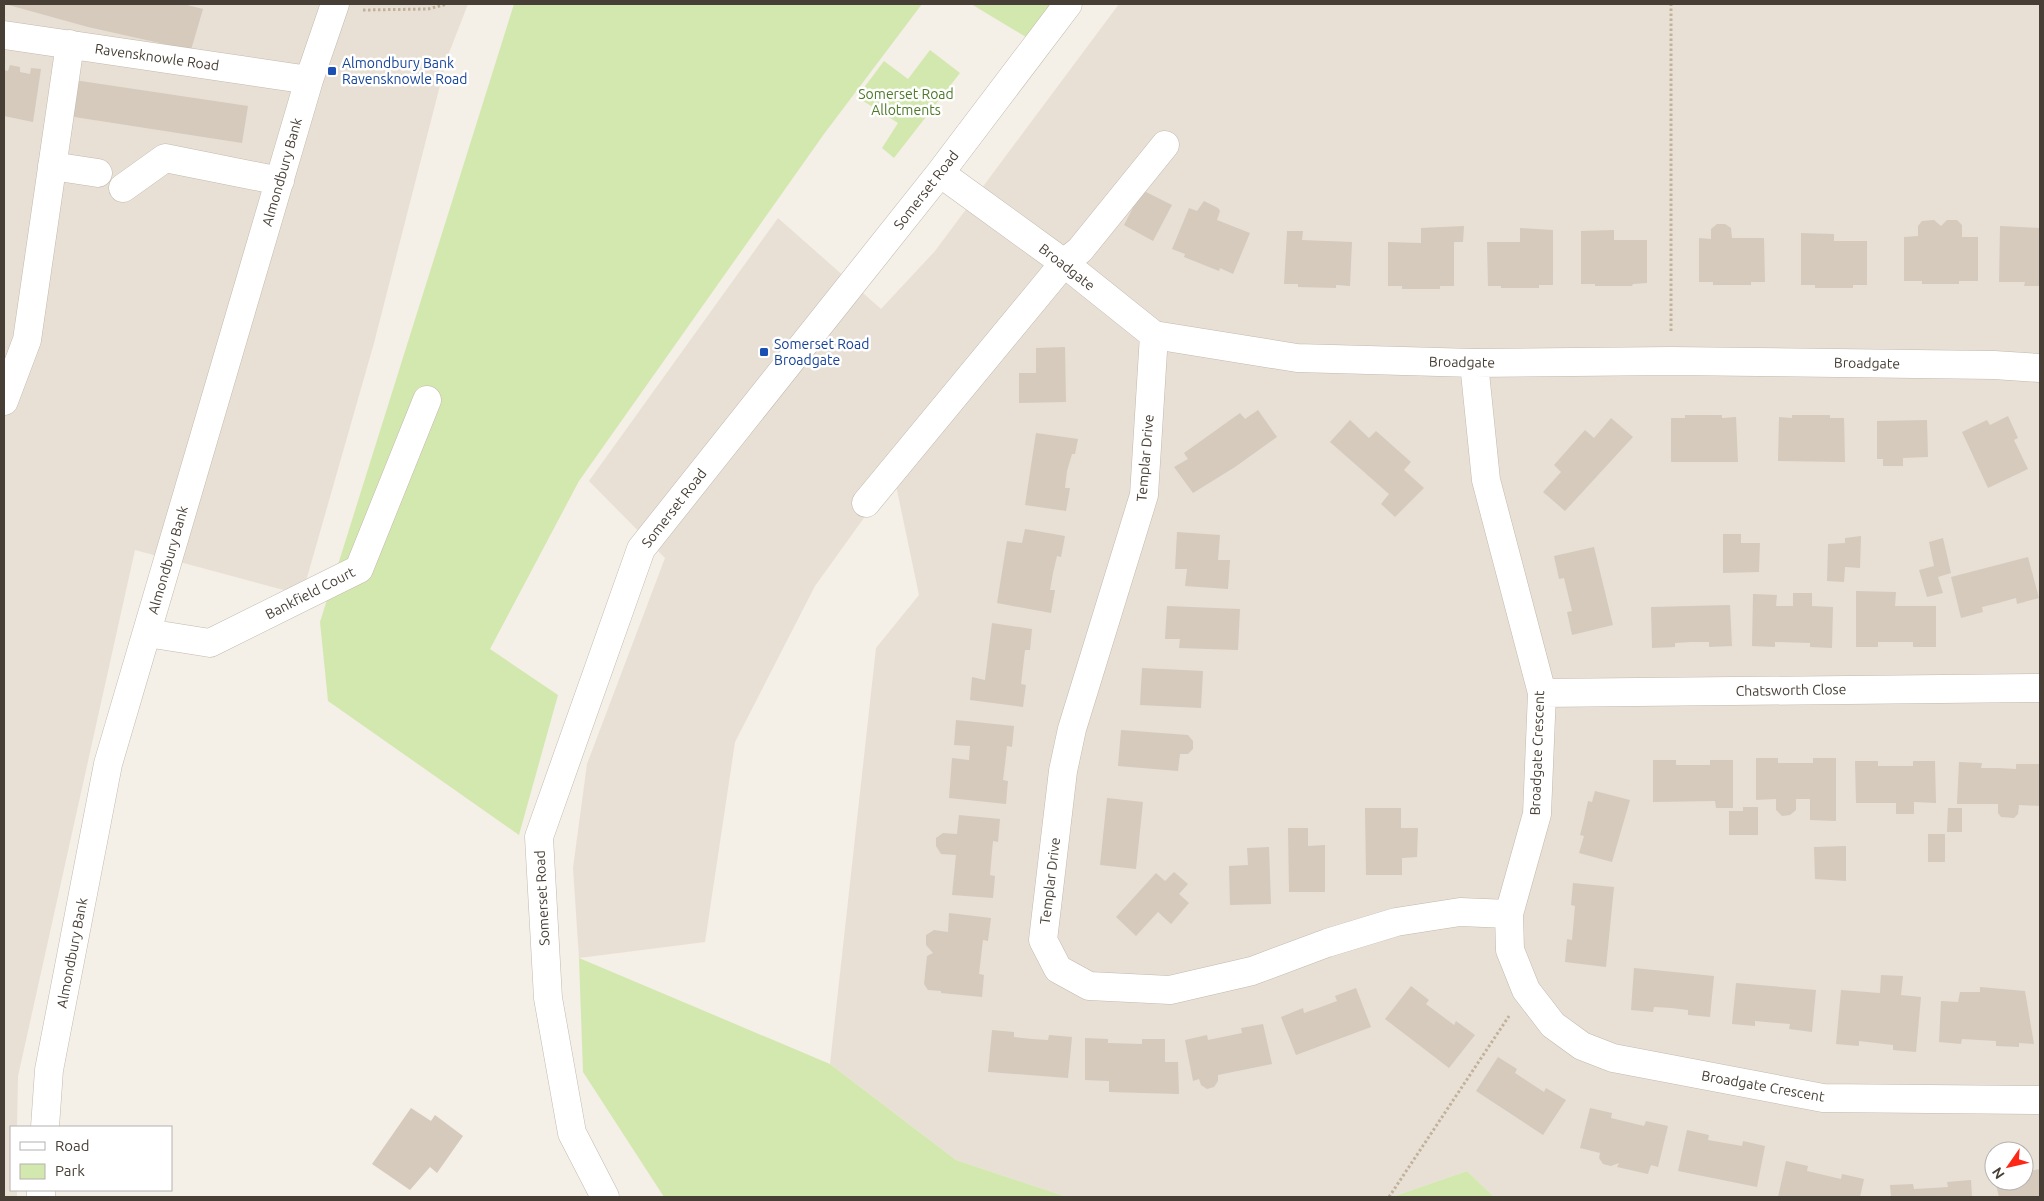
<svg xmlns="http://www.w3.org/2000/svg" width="2044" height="1201" font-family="Ubuntu,sans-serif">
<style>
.residential{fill:#e8e0d5;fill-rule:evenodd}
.green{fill:#d3e8af}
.building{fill:#d5cabc}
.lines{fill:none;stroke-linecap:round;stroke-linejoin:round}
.minor-casing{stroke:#c2b9ac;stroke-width:29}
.path{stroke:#c1b19a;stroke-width:3;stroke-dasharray:2.5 2.5;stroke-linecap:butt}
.minor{stroke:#fff;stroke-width:28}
.transit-dot{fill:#1a4fb4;stroke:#fff;stroke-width:2}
.labels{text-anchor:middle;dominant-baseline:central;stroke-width:5;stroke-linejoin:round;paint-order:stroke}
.street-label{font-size:14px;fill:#473f36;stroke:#fff}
.transit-label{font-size:14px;fill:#164399;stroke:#fff;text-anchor:start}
.park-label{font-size:14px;fill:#4d7928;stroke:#fff}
</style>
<rect width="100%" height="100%" fill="#f4efe7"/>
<path class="residential" d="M4,4H468L447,58L374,343L302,595L135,550L18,1076L17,1127H11V1190H17V1197H4Z
M1119,4H2040V1197H1494L1467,1171L1392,1197H1067L956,1160L830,1064L876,648L919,595L894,476L815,586L735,742L705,942L579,958L573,868L587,764L665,558L589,481L778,218L881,309L935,251ZM1994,1151H2024V1181H1994Z"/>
<path class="green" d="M514,4H922L824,134L579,481L490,649L558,695L519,835L328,701L320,622Z
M971,4H1062L1041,46Z
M930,50L960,73L894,158L882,148L898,123L857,97L884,61L908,79Z
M579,958L830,1064L956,1160L1067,1197H664L583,1072Z
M1467,1171L1494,1197H1392Z"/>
<path class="building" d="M5,4H183L203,9L191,50L88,27Z
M10,65L20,67V72L30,74L31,68L41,69L33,122L4,116V70L8,71Z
M74,80L248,106L242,143L68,116Z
M1142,190L1172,205L1153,241L1124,225Z
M1204,201L1218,208L1220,211L1217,220L1250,233L1233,274L1220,268L1219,271L1184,257L1185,254L1172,249L1189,208L1197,211Z
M1934,220L1941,226L1947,220H1957L1962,225V237H1978V281H1959V284H1922V281H1904V237L1918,236V226L1922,221Z
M1717,224H1725L1731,228L1732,238H1764L1765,282H1751V285H1713V282H1699V238L1711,239V229Z
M1464,226L1463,242H1454V286H1440V289H1402V286H1388V242L1421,243V228Z
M2000,226L2040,228V286H2024L2025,282H1999Z
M1520,228L1553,230V285H1539V288H1501V286H1488L1487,242H1520Z
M1614,230V240H1647V283L1633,284L1632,286H1595V284H1581V231Z
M1287,231H1303L1302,240L1352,242L1350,286L1336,285V288L1298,287V284H1284Z
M1801,233L1834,234V241H1867V285H1853V288H1815V285H1801Z
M1065,347L1066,402L1019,403V373H1036V348Z
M1258,410L1277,437L1235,467L1193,493L1174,467L1188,459L1184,453L1240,413L1245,419Z
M1685,415H1722V418L1736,417L1738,462H1671V418H1685Z
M1792,415H1830V418H1844L1845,462L1778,461L1779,417L1792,418Z
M2008,416L2018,438L2014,440L2028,469L1988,488L1962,432L1987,420L1990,425Z
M1611,418L1633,437L1565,511L1543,492L1561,472L1554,465L1585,430L1594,438Z
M1350,420L1369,438L1376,431L1411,462L1404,470L1424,488L1395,517L1381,504L1389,494L1330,442Z
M1927,420L1928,457L1903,458V466H1883V459H1877V421Z
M1036,433L1078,439L1075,454H1072L1067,471L1065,488H1070L1066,511L1025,505Z
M1025,529L1065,536L1061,557L1057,556L1053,573L1050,590H1055L1051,613L997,603L1007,541L1022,543Z
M1177,532L1220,535L1218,560H1230L1228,589L1185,586L1187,569H1175Z
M1723,534H1741V543H1760L1759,572L1723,573Z
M1861,536L1860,568L1845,567L1844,582L1827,581L1828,544L1845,543V538Z
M1943,538L1951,573L1938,577L1943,593L1927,597L1919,570L1934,566L1929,542Z
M1594,547L1613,625L1572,635L1567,612L1572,611L1564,578L1559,579L1554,556Z
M2028,557L2039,598L2017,604L2016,598L1998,603L1982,607L1983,612L1961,618L1951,577Z
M1856,591L1896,592L1895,606H1936V647H1913V642H1878V647H1856Z
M1793,593H1812V606L1833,607L1832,648L1810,647V643L1775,642V647L1752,646L1753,594L1777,595L1776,606H1793Z
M1730,605L1732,646L1709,647V642H1691L1675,643V647L1652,648L1651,607Z
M1167,606L1240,609L1238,650L1179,648L1180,639H1165Z
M992,623L1032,629L1030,650H1025L1021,684L1026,685L1023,707L970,700L972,677L985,680Z
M1142,668L1203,671L1201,708L1140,705Z
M956,720L1014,726L1012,747L1007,746L1005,764L1003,780L1008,781L1006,804L949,798L952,758L969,760L970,746L954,745Z
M1121,730L1188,735L1193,741V749L1188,754H1180L1178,771L1118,766Z
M1756,758H1778V763H1813V758H1836V821L1810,820V799H1796V810L1790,815L1782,816L1776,810V799L1756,800Z
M1653,760H1676V765H1710V760H1733V808H1716L1715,801L1653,802Z
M1855,761H1878V766H1913V761H1935L1936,803L1914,802V814H1896V803H1856Z
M1959,762L1982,763L1981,768H1999L2016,769V764H2039L2040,806L2019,805L2018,814L2014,818L2001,817L1998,813V804H1957Z
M1595,791L1630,800L1612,862L1579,853L1584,836L1580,835L1584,819L1588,801L1592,802Z
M1107,798L1143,802L1136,869L1100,865Z
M1743,807H1758V835H1729V811H1743Z
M1365,808H1401V828H1418L1417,857L1402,858V875H1366Z
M1948,808H1962V832H1947Z
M959,815L1000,819L998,842L993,841L990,875L995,876L993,898L952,895L956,855L941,854L936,846V838L943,833L957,834Z
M1288,828H1308V846L1325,845V892H1289Z
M1928,834H1945V862H1928Z
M1846,846V881L1815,879L1814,847Z
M1269,847L1271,904L1230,905L1229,866L1248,865L1247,848Z
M1174,872L1188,884L1179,894L1189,903L1171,924L1158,912L1136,936L1116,917L1156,873L1165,881Z
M1573,883L1614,887L1606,967L1565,962L1567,939L1572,940L1575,906L1571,905Z
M949,913L991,918L988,941L983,940L979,974L984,975L982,997L941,993V991L928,990L924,984L927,956L933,953L926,945V935L934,930L948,932Z
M1634,968L1714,976L1710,1017L1688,1015V1010L1671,1008L1654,1007L1653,1012L1631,1010Z
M1881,975L1903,976L1901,995L1921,997L1916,1052L1893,1050V1045L1859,1041V1046L1836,1044L1841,990L1880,993Z
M1736,983L1816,990L1812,1032L1789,1029L1790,1024L1755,1021V1026L1732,1024Z
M1411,986L1429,1000L1426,1004L1454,1025L1456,1021L1475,1035L1449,1068L1385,1019Z
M1980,987L2025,991L2034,1044L2019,1043V1047L1996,1046V1041L1962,1039L1961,1044L1939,1042L1941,1001L1958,1002L1960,992H1980Z
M1356,988L1371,1027L1296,1055L1281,1017L1303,1008L1304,1013L1321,1007L1337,1001L1335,996Z
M1263,1024L1272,1064L1218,1075V1081L1214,1087L1207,1089L1201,1085L1199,1079L1193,1081L1185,1040L1207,1035L1208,1040L1242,1033L1241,1028Z
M992,1030L1014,1032V1037L1032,1039L1048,1040L1049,1035L1072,1037L1068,1078L988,1072Z
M1085,1038L1108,1039V1043L1142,1044V1039H1165V1062H1178L1179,1094L1109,1092V1081L1085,1080Z
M1498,1057L1517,1069L1515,1073L1544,1092L1546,1088L1566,1100L1543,1135L1476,1091Z
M411,1108L431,1121L435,1115L463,1136L437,1173L430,1167L410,1190L372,1164Z
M1590,1108L1612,1113L1611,1118L1644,1126L1646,1121L1668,1126L1658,1167L1651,1165L1648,1174L1617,1167L1619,1163L1611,1166L1603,1164L1599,1158L1600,1153L1580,1148Z
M1687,1130L1709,1135L1708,1140L1742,1146L1743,1141L1765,1146L1757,1187L1678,1171Z
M1786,1161L1808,1166L1807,1171L1841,1179L1842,1174L1864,1179L1860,1197H1778Z
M2040,1169V1197H1999L1995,1181H2024V1172Z
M1971,1180L1972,1197H1891L1890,1185L1913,1184L1914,1189L1932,1188L1948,1187L1947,1182Z"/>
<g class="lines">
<g class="minor-casing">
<path id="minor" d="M4,35L309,80
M52,166L98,173
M940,173L1064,263L1154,335L1297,358L1474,363L1671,361L1994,365L2040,368
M123,188L165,158L280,181
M1154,335L1144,495L1072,729L1063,771L1043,940L1058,969L1089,986L1170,990L1252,971L1327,943L1396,922L1460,912L1509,914
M1474,363L1486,480L1542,693L1537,814L1509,914L1510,950L1526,990L1553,1025L1582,1046L1613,1058L1823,1098L2040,1100
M4,401L27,340L70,44
M866,503L1064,263L1080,250L1165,145
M147,633L210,643L359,569L427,400
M1542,693L2040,688
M45,1127L49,1070L108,764L309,80L335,4
M41,1197V1190
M605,1197L572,1133L548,998L539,837L641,549L940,173L1068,4"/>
</g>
<path class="path" d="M363,10L428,9L447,4
M1671,331V4
M1389,1197L1509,1016"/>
<use href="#minor" class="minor"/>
</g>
<g class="transit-dot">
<rect x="327" y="66" width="10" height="10" rx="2.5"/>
<rect x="759" y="347" width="10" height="10" rx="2.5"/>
</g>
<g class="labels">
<g class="street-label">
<text transform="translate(157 57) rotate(8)">Ravensknowle Road</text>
<text transform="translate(282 172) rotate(-74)">Almondbury Bank</text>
<text transform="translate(926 190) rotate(-52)">Somerset Road</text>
<text transform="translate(1067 267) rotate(38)">Broadgate</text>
<text transform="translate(1462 362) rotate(1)">Broadgate</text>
<text transform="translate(1867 363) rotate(1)">Broadgate</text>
<text transform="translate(1145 458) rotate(-85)">Templar Drive</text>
<text transform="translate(674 508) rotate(-52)">Somerset Road</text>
<text transform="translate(168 560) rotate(-74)">Almondbury Bank</text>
<text transform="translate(310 593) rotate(-27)">Bankfield Court</text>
<text transform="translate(1791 690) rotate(-1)">Chatsworth Close</text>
<text transform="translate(1537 753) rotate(-88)">Broadgate Crescent</text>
<text transform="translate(1050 881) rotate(-83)">Templar Drive</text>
<text transform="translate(542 898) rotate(-93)">Somerset Road</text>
<text transform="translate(72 953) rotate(-79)">Almondbury Bank</text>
<text transform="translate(1763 1086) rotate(10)">Broadgate Crescent</text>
</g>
<g class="transit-label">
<text x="342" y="63">Almondbury Bank<tspan x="342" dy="16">Ravensknowle Road</tspan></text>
<text x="774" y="344">Somerset Road<tspan x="774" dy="16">Broadgate</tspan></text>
</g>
<g class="park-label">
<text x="906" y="94">Somerset Road<tspan x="906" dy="16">Allotments</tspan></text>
</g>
</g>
<rect width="2044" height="1201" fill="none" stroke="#473f36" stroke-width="10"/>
<rect x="10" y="1126" width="162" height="65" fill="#ffffff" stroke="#b5b2af"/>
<rect x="20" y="1142" width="25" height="8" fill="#ffffff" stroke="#b5b2af"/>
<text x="55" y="1151" font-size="15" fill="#473f36">Road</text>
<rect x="20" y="1164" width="25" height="15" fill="#d3e8af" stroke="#b5b2af"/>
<text x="55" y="1176" font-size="15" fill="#473f36">Park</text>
<g transform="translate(2009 1166) rotate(236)"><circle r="24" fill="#ffffff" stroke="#b5b2af"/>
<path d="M0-4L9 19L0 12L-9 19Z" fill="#fc2716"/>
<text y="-8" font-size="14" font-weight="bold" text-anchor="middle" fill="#473f36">N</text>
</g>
</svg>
